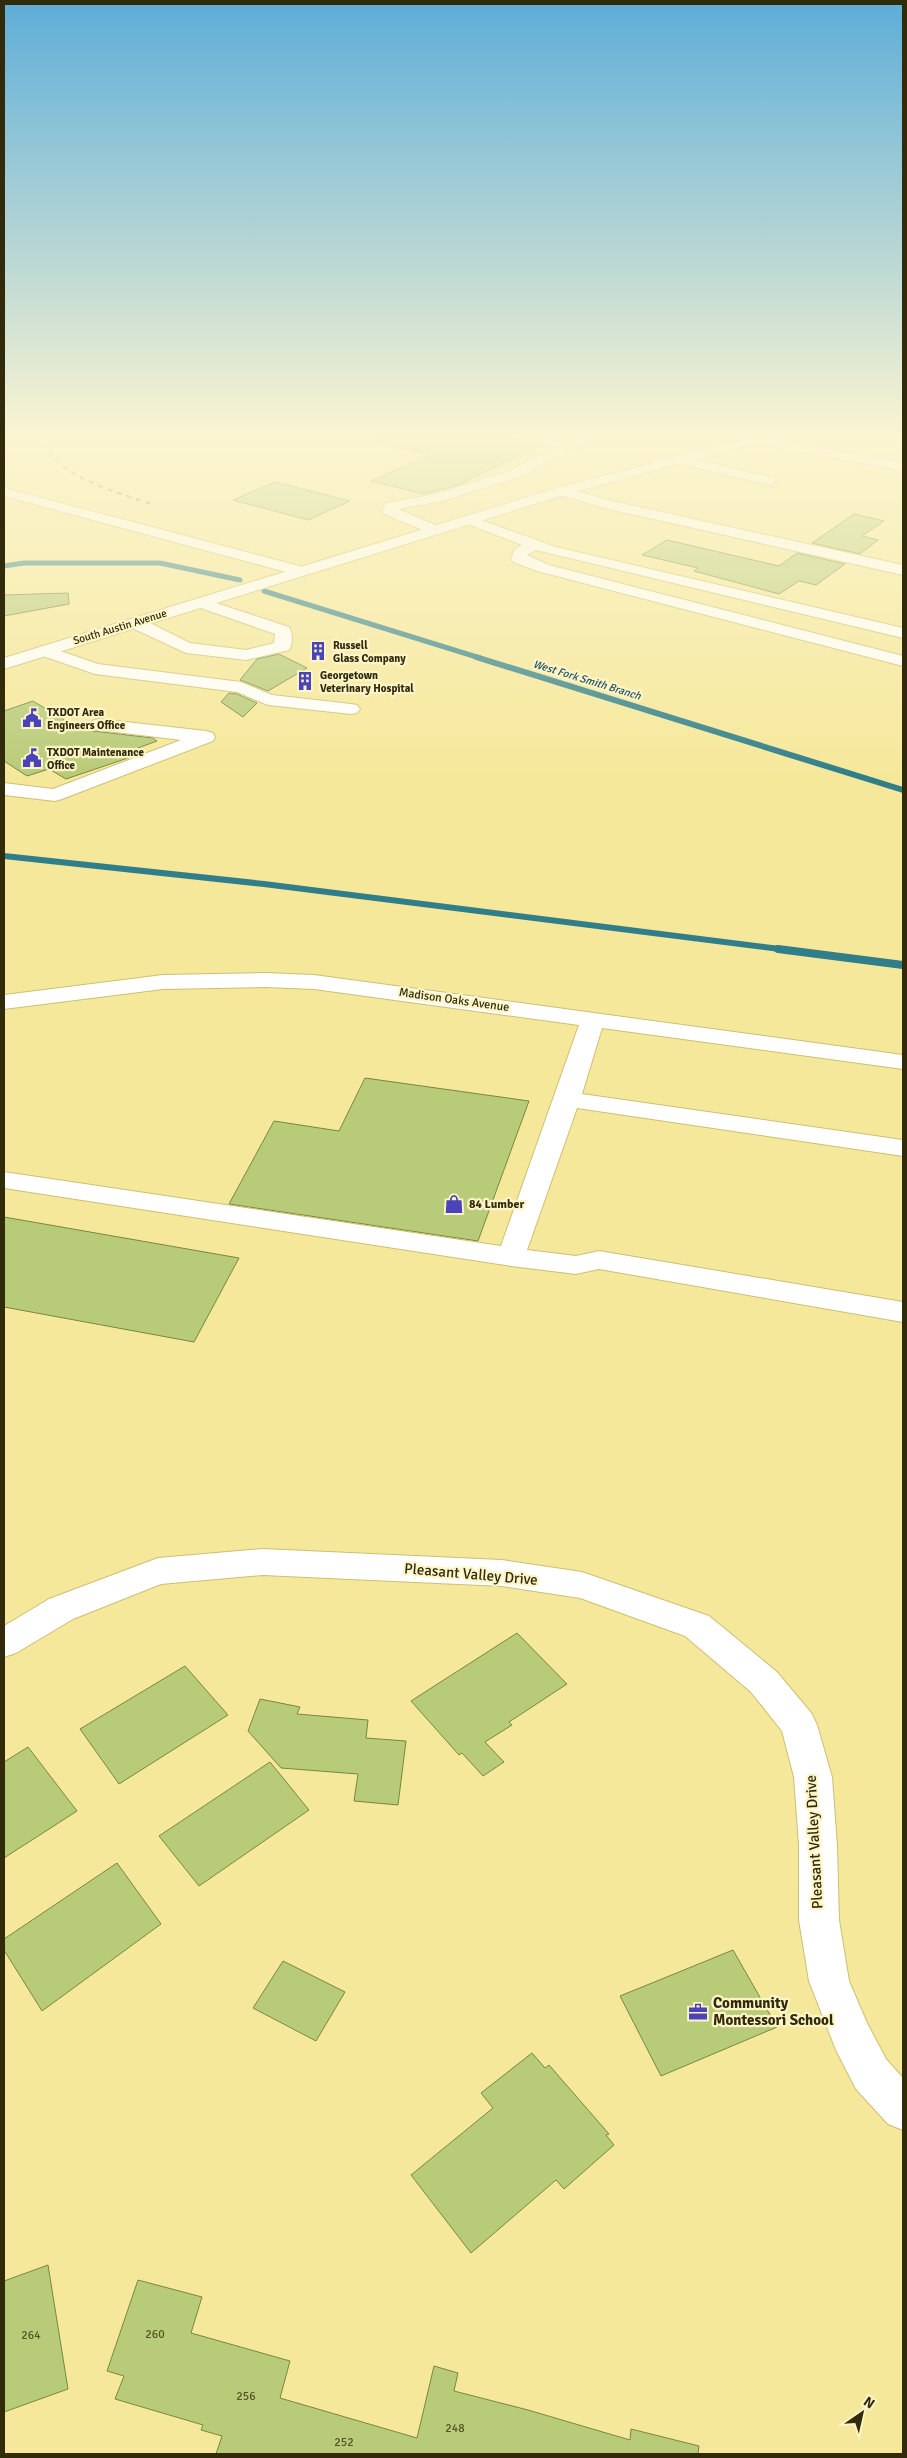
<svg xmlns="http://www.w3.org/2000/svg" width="907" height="2458" font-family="Signika,sans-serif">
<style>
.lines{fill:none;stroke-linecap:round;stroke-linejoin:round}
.stream-far2{stroke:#2f7e8a;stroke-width:5}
.stream-far1{stroke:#2f7e8a;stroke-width:6}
.stream{stroke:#2f7e8a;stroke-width:8}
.building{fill:#b8cb79;stroke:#788740}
.minor-casing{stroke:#ccbf73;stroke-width:2}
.major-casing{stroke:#ccbf73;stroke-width:2}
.minor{fill:#fff;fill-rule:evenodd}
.major{fill:#fff;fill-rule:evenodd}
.rail{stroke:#8e844f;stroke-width:2;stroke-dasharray:5 5;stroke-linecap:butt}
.labels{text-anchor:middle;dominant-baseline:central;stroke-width:4.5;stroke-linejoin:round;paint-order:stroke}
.far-street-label{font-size:11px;fill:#312b0b;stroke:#fdf5c8}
.far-poi-label{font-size:11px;font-weight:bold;fill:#312b0b;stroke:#fdf5c8;text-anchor:start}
.far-water-label{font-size:11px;font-style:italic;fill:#23515f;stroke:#fdf5c8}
.street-label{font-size:12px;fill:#312b0b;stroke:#fdf5c8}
.poi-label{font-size:12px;font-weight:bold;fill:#312b0b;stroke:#fdf5c8;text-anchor:start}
.near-number-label{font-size:12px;fill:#535326}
.near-street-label{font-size:15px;fill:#312b0b;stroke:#fdf5c8}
.near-poi-label{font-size:15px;font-weight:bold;fill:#312b0b;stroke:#fdf5c8;text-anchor:start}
</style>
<rect width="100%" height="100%" fill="#f6e89b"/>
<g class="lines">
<path class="stream-far2" d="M4,566L24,563H160L240,580
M264,591L480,658"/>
<path class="stream-far1" d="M476,657L903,790
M4,856L264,884L788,950"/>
<path class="stream" d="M778,949L903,965"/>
</g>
<path class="building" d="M374,433H451L470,437L480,433H492L542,445L458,485L424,494L371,481L430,455L373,442Z
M275,482L350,501L308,520L233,500Z
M854,514L884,521L862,536L878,540L860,554L812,543Z
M667,540L779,566L797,553L845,564L816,585L799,581L779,594L694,571L698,568L642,555Z
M68,593L69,604L4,616V595Z
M279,654L307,668L268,691L240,680L257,659Z
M229,693L237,694L257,703L243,717L221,702Z
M33,701L83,731L88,726L92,731L153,738L157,741L130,751L137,755L66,779L49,769L27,776L4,761V711Z
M365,1078L529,1101L478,1241L229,1204L274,1121L339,1131Z
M4,1217L239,1258L194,1342L4,1307Z
M517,1633L567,1684L509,1722L512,1725L485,1742L504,1762L483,1776L462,1753L459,1755L411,1701Z
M185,1666L228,1715L119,1784L80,1729Z
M260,1699L300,1707L297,1714L368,1720L366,1738L406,1741L398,1805L354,1801L358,1774L281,1768L248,1731Z
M28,1747L77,1811L4,1858V1762Z
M270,1762L309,1810L199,1886L159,1836Z
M117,1863L161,1924L42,2011L4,1950V1939Z
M733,1950L777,2027L661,2076L620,1996Z
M283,1961L345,1992L316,2041L253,2008Z
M532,2053L545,2068L549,2065L609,2134L606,2135L614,2145L564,2189L556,2180L471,2253L411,2175L493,2108L481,2093Z
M48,2265L68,2389L4,2412V2281Z
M138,2280L202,2297L191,2333L290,2361L280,2398L417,2438L434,2366L458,2373L454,2391L528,2410L630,2440L631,2429L699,2446L698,2454H216L222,2436L201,2430L203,2425L115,2399L124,2376L107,2371Z"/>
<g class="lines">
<g class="minor-casing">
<path id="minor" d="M505,433H528L571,442L591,433H608L519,477L442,501L398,509L440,527L443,530L440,533H430L384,514L382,511L386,503L435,494L509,471L559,447L506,436Z
M677,455L774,478L776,481L769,485L672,462L670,459Z
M562,487L612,501L903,565V575L604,508L557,494L555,491L557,488Z
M4,488L307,568L309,571L301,576L4,496Z
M470,516L556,547L903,628V638L536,550L527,555L549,565L903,656V666L537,571L513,562L511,559L514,550L522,545L465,523L463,520L465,517Z
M201,598L289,627C293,633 293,644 289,650L246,660L186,653L130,627L128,623L130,619H142L190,643L246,650L274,643L275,634L195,606L193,603L195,600Z
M46,646L98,664L241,682L272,695L351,704L357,705L360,709L357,713L351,714L268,705L237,692L95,674L40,655L37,651L40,647Z
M99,719L206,731L213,733L215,737L213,741L62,799L55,801L4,795V783L53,789L181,740L92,729L90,725L92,721Z
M265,973L314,975L903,1055V1069L602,1028L582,1094L903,1140V1156L577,1108L527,1250L576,1256L599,1251L903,1302V1322L599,1269L576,1274L511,1266L4,1188V1172L501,1246L579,1025L314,989L265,987L163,989L4,1009V995L163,975Z
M263,1549L502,1560L582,1572L709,1616L777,1672L812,1714L817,1725L832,1777L837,1845L839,1920L849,1981L867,2023L886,2059L903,2078V2130L888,2124L856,2089L836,2050L809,1981L799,1920V1845L794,1777L782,1731L751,1692L685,1636L580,1598L502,1586L263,1575L161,1584L73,1619L16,1653L4,1657V1626L49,1599L158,1558Z"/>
</g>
<g class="major-casing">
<path id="major" d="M767,433H789L788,436L775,439L903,463V471L756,443L567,494L4,669V658L557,488Z"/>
</g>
<use href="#minor" class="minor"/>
<use href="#major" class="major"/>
<path class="rail" d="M44,433C45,438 44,444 47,448C63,479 123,494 154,505"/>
</g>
<linearGradient id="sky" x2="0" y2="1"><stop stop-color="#5dadd8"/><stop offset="0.56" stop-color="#fbf5d2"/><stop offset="1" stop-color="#fbf5d2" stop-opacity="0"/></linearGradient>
<rect width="907" height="777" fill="url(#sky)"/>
<defs>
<g id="building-bare" transform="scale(1.5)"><path d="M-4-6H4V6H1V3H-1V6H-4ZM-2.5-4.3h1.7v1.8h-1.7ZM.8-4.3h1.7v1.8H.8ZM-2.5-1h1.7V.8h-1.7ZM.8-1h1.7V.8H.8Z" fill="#4a43b9" stroke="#fdf5c8" stroke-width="2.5" paint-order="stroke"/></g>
<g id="civic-bare" transform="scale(1.5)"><path d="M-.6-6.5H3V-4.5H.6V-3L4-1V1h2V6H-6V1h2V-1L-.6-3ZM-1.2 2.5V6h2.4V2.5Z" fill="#4a43b9" stroke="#fdf5c8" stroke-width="2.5" paint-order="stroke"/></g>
<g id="shop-bare" transform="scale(1.5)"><path d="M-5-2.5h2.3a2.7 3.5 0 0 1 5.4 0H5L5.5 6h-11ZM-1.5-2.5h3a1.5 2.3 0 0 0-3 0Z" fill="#4a43b9" stroke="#fdf5c8" stroke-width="2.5" paint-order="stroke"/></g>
<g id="office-bare" transform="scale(1.5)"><path d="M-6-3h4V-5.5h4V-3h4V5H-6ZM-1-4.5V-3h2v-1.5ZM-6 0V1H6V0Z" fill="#4a43b9" stroke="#fdf5c8" stroke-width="2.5" paint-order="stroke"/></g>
</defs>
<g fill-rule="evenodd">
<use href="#building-bare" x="318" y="651"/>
<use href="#building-bare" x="305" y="681"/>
<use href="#civic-bare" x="32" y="718"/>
<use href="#civic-bare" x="32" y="758"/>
<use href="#shop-bare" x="454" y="1204"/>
<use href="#office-bare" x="698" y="2012"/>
</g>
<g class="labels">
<g class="far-street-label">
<text transform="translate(120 627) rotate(-17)">South Austin Avenue</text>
</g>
<g class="far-poi-label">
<text x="333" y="645">Russell<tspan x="333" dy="13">Glass Company</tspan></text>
<text x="320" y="675">Georgetown<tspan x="320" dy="13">Veterinary Hospital</tspan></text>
<text x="47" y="712">TXDOT Area<tspan x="47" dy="13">Engineers Office</tspan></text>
<text x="47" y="752">TXDOT Maintenance<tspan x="47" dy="13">Office</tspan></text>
</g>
<g class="far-water-label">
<text transform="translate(587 680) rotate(17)">West Fork Smith Branch</text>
</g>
<g class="street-label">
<text transform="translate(454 1000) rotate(8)">Madison Oaks Avenue</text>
</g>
<g class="poi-label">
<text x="469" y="1204">84 Lumber</text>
</g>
<g class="near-number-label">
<text x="155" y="2334">260</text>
<text x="31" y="2335">264</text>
<text x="246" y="2396">256</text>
<text x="455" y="2428">248</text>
<text x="344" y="2442">252</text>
</g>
<g class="near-street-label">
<text transform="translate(471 1574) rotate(5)">Pleasant Valley Drive</text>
<text transform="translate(814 1842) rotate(-93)">Pleasant Valley Drive</text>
</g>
<g class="near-poi-label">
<text x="713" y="2003">Community<tspan x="713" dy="17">Montessori School</tspan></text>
</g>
</g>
<rect width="907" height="2458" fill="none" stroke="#312b0b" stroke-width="10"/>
<g transform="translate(862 2413) rotate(34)" stroke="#fdf5c8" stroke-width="4" paint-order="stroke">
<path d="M0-4L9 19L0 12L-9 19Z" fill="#312b0b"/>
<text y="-8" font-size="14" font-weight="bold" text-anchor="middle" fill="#312b0b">N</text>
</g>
</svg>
